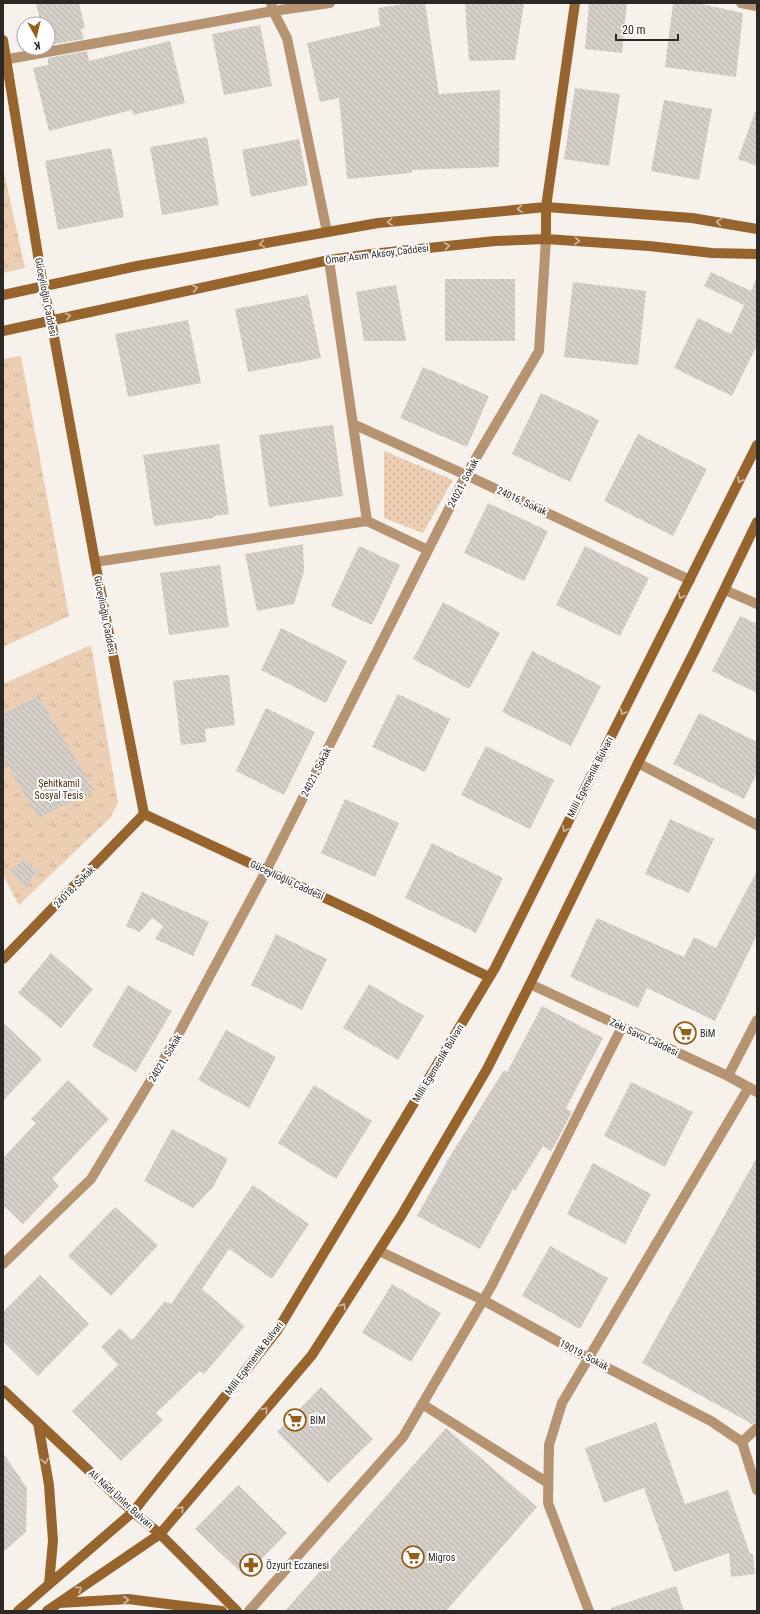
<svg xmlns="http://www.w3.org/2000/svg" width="760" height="1614" font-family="'Roboto Condensed',sans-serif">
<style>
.grass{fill:url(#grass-dots)}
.park{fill:url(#park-tufts)}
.building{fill:url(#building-back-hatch)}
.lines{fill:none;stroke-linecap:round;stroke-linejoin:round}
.street{stroke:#b69371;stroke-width:10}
.secondary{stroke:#97642e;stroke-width:10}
.oneway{stroke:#d0b9a1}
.labels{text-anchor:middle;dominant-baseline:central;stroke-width:4;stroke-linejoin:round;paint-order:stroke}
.street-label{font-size:10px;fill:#2b2826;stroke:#fff}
.park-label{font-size:10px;fill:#4d2e09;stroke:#fff}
.poi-label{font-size:10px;fill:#2b2826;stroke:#fff;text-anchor:start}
</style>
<defs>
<pattern id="grass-dots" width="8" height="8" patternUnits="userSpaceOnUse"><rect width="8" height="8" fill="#ecceb2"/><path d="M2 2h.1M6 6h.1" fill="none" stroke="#cbb199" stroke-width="1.8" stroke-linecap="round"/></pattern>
<pattern id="park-tufts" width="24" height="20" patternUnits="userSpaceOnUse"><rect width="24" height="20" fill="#ecceb2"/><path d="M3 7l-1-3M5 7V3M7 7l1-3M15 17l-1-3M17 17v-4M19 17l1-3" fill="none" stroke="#cbb199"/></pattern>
<pattern id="building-back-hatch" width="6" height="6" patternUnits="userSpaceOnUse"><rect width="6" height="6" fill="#d5cfc9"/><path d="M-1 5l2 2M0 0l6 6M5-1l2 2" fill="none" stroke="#b7b2ac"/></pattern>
</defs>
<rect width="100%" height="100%" fill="#f7f1eb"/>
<path class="grass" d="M384,451L453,480L423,533L384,518Z"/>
<path class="park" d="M3,168L25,268L3,273Z
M21,356L69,616L3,647V359Z
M91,645L118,803L110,818L19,905L3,875V684Z"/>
<path class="building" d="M36,3H79L85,28L81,29L84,39L48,45V24H41Z
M409,3H425L439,94L500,90L499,167L412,170V173L347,179L339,98L320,102L307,43L380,26L378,8Z
M465,3H524L515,60L469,61Z
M589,3H627L622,53L585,49Z
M673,3H697L743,13L736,77L665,67Z
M260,25L272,86L224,95L212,34Z
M170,41L185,103L133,115L132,110L49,131L33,68L48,65V58L87,51L89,61Z
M575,88L620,94L609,166L564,159Z
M664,100L712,109L699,180L651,171Z
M755,112H757V166L738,159Z
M207,137L219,205L162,215L150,147Z
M299,139L308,185L251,197L242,150Z
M111,148L124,217L58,230L45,161Z
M711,272L751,291L757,277V345L732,396L674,368L698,318L731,334L744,305L704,286Z
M445,279H515V341H445Z
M573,282L646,291L638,365L564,357Z
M396,285L406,341H364L356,292Z
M308,295L321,358L248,372L235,309Z
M188,320L201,383L128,397L115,334Z
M423,367L489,396L467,447L400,418Z
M541,393L599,420L570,482L512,454Z
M333,425L343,496L269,507L259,435Z
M638,434L707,469L673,536L604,501Z
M219,444L229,514L214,516V518L154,526L143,455Z
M488,503L548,531L524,581L464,553Z
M303,544L304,571L294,604L257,611L245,554Z
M359,546L400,565L372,625L331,606Z
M585,546L649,578L620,636L556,605Z
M220,565L229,627L169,635L160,573Z
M443,602L500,633L469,689L413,659Z
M740,616L757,624V693L712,671Z
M281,628L347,661L326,703L261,670Z
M532,651L601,686L571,746L502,712Z
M222,675H229L235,725L205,729L206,742L181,745L173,681Z
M398,694L450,719L425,772L372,747Z
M38,696L94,790L39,818L3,758V714Z
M266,708L315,732L284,795L236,771Z
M699,713L757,742V773L744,799L673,764Z
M486,746L554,780L530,829L461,795Z
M345,799L399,823L375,877L321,853Z
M670,819L714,839L689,893L645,874Z
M432,843L503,878L476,933L405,898Z
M23,859L38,872L25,886L10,872Z
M757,871V935L715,1021L647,988L638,1008L570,977L597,918L684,957L694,937L716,948Z
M142,892L209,922L193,956L155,939L163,926L152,918L140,932L126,926Z
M276,934L327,959L302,1010L251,985Z
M51,953L93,989L61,1028L18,993Z
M369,984L424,1016L398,1060L343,1028Z
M128,985L172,1011L136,1072L92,1046Z
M542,1006L603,1038L566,1108L572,1112L557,1141L551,1151L543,1146L515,1191L513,1189L480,1249L417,1216L449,1158L504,1070L507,1072Z
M3,1023L42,1059L3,1101Z
M226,1030L276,1057L249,1108L198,1080Z
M68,1080L109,1119L52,1179L59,1186L23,1224L3,1205V1158L36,1123L31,1119Z
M631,1082L693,1112L665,1167L604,1136Z
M314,1085L372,1121L336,1179L278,1143Z
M172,1129L228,1159L213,1187L193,1208L144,1181Z
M757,1157V1422L752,1424L642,1363Z
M593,1163L651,1194L625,1244L567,1214Z
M253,1185L309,1224L272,1279L229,1249L202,1289L245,1326L204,1374L200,1371L156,1413L163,1420L121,1461L72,1411L118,1365L101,1347L120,1328L132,1340L165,1301L171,1304Z
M115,1207L158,1245L111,1296L68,1256Z
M550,1246L608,1278L580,1329L522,1296Z
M40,1275L89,1324L38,1376L3,1341V1312Z
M392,1284L441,1313L411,1362L362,1333Z
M321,1387L373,1439L328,1483L277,1432Z
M656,1422L685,1504L728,1490L750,1554H753L755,1574L731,1577L729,1553L674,1572L644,1488L604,1503L585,1448Z
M446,1428L537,1507L446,1611H285Z
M3,1453L27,1488L26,1532L3,1552Z
M238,1485L287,1533L245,1576L195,1529Z
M676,1586L684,1611H611V1608Z"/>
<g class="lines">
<path class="street" d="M271,3L273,11L287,38L327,232
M741,3L757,6
M3,60L273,11L330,3
M353,424L466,475L690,580
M367,521L428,550
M95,562L367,521L329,260
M725,590L757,604
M638,763L757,825
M530,984L728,1076L757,1092
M728,1076L757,1020
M379,1251L483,1300L588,1358L711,1421L742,1442L757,1490
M3,1264L91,1179L177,1037L266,871L466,475L539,351L546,239
M422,1404L548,1483
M742,1442L757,1428
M249,1611L403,1437L492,1285L622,1027
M589,1611L548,1503L549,1445L562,1403L749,1087"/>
<path class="secondary" d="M3,40L43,286L51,320L95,562L144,814L368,918L489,977
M546,239V207L575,3
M3,295L137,266L378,223L546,207L692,218L757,229
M3,331L329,260L371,254L495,241L546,239L649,246L712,253L757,254
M3,959L144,814
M3,1390L133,1512L160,1534L237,1611
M38,1423L49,1485L53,1541L49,1584
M59,1603L128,1599L222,1611
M18,1611L133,1512L277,1331L495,968L757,445
M47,1611L160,1534L312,1355L401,1216L487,1069L530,984L638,763L696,648L757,522"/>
</g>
<defs><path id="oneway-chevron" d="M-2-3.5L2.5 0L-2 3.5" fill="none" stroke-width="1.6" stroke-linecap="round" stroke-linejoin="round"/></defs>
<g class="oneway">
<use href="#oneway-chevron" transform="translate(520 209) rotate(175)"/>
<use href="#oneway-chevron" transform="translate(390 222) rotate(175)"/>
<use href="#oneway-chevron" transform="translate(719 222) rotate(-171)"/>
<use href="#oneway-chevron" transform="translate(577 241) rotate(4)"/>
<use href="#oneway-chevron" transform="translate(262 244) rotate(170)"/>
<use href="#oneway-chevron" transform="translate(447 246) rotate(-6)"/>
<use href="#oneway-chevron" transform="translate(195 288) rotate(-12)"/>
<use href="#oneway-chevron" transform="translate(68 316) rotate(-12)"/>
<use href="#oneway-chevron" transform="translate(740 480) rotate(117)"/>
<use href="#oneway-chevron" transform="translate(681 596) rotate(117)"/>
<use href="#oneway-chevron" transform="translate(623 712) rotate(117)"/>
<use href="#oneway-chevron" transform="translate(565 829) rotate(117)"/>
<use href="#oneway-chevron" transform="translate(343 1306) rotate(-57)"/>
<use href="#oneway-chevron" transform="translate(265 1410) rotate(-50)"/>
<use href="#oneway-chevron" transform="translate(45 1461) rotate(80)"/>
<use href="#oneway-chevron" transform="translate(181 1509) rotate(-50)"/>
<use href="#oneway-chevron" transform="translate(79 1589) rotate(-34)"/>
<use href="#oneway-chevron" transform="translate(126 1600)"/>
</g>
<defs>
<g id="supermarket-ring" transform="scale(1.15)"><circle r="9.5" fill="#fff" stroke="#975e1a" stroke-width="1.5"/><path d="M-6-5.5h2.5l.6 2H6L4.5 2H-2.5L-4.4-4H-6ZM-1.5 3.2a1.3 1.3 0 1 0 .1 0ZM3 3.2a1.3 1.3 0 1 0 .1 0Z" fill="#975e1a"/></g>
<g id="pharmacy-ring" transform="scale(1.15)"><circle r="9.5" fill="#fff" stroke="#975e1a" stroke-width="1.5"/><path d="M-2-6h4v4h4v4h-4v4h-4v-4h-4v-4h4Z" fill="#975e1a"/></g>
</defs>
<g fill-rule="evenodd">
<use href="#supermarket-ring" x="685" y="1033"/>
<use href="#supermarket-ring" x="295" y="1420"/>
<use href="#supermarket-ring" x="413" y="1557"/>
<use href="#pharmacy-ring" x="251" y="1565"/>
</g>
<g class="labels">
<g class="street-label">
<text transform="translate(377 254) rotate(-7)">Ömer Asım Aksoy Caddesi</text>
<text transform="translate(46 297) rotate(79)">Güceylioğlu Caddesi</text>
<text transform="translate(463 483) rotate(-62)">24021. Sokak</text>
<text transform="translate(522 501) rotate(25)">24016. Sokak</text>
<text transform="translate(105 615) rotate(79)">Güceylioğlu Caddesi</text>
<text transform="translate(316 772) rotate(-63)">24021. Sokak</text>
<text transform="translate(590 777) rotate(-63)">Milli Egemenlik Bulvarı</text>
<text transform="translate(287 880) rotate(25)">Güceylioğlu Caddesi</text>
<text transform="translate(74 887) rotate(-46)">24018. Sokak</text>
<text transform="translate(644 1037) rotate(25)">Zeki Savcı Caddesi</text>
<text transform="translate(165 1058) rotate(-59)">24021. Sokak</text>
<text transform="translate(438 1063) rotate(-59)">Milli Egemenlik Bulvarı</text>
<text transform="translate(584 1355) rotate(28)">19019. Sokak</text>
<text transform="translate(254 1358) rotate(-53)">Milli Egemenlik Bulvarı</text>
<text transform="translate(121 1499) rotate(42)">Ali Nadi Ünler Bulvarı</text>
</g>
<g class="park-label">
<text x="59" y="783">Şehitkamil<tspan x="59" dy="12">Sosyal Tesis</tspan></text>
</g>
<g class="poi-label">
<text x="700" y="1033">BiM</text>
<text x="310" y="1420">BİM</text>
<text x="428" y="1557">Migros</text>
<text x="266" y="1565">Özyurt Eczanesi</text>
</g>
</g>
<rect width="760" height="1614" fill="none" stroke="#2b2826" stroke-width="8"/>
<g transform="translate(36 36) rotate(172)"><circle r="19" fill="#ffffff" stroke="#aaa9a8"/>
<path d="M0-3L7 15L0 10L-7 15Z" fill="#975e1a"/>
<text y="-6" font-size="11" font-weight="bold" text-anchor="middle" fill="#2b2826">K</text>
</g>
<path d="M616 34v6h62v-6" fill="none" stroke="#2b2826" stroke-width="2"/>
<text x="622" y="34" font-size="12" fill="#2b2826" stroke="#ffffff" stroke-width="3" paint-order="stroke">20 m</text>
</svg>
